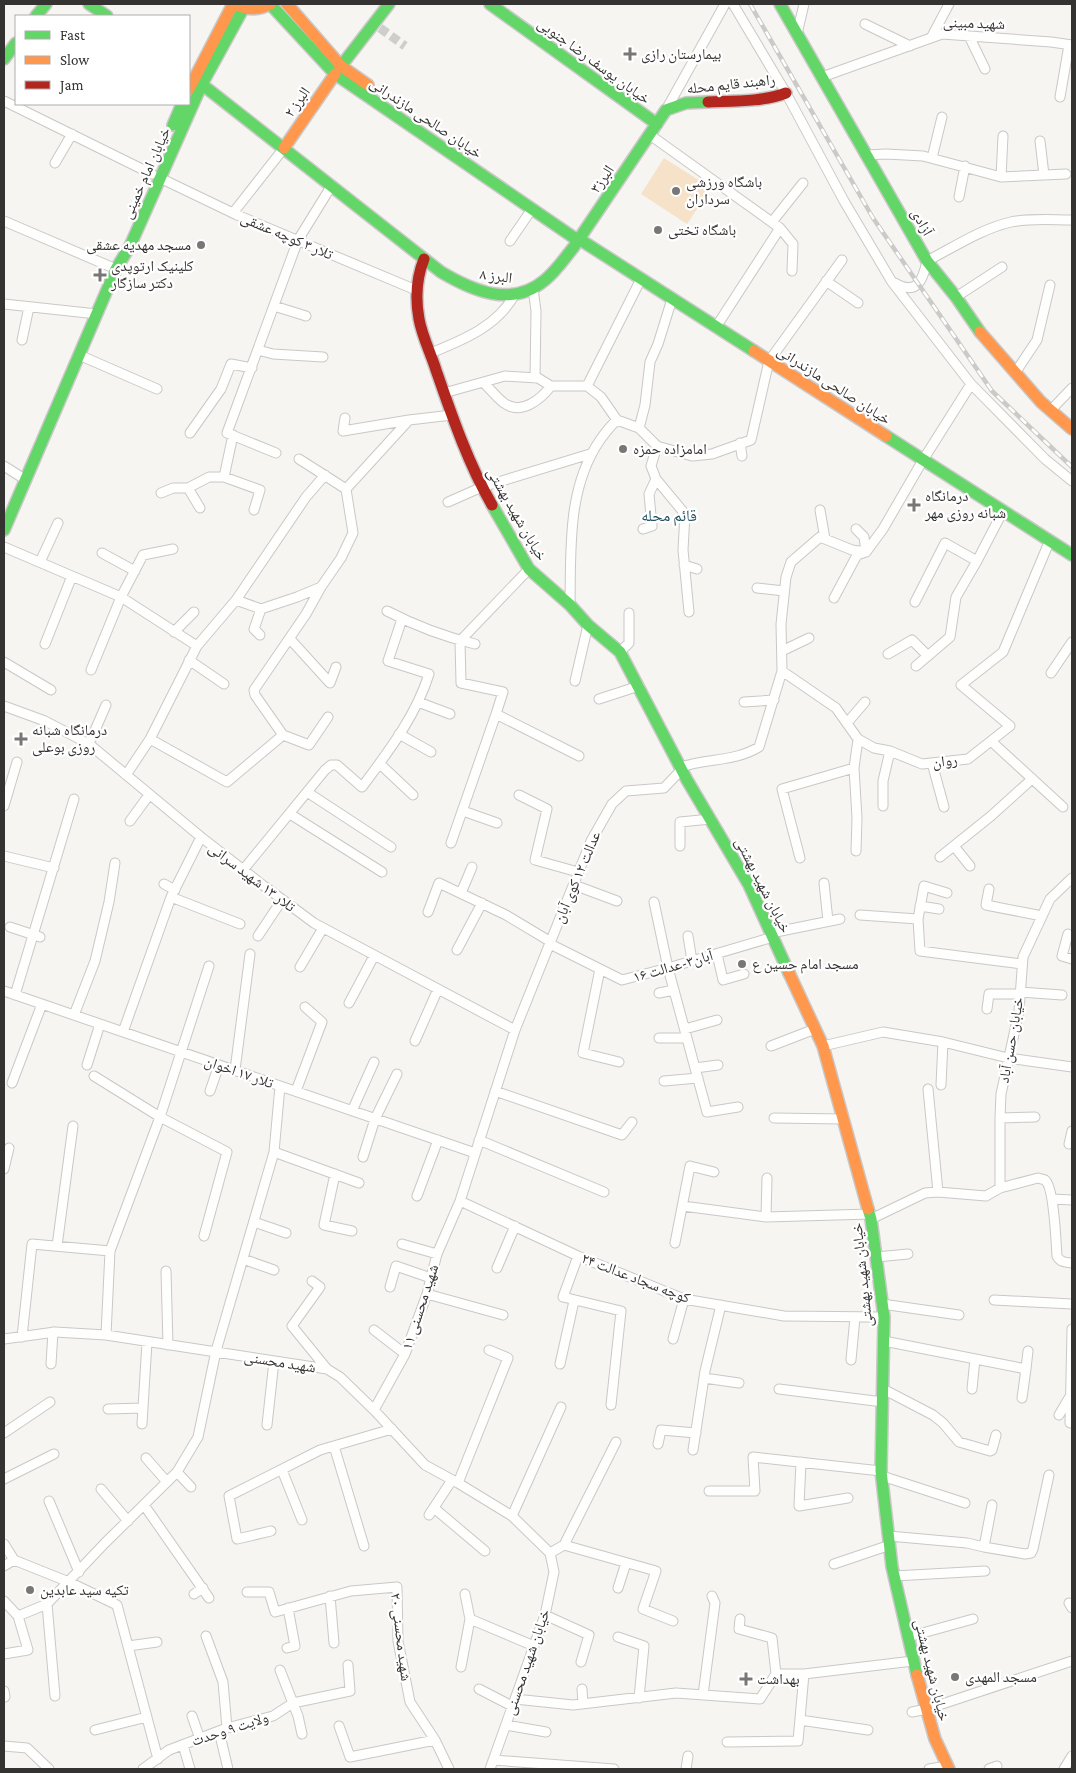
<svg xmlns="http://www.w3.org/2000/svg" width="1076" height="1773" font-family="'Crimson Pro','Noto Naskh Arabic',serif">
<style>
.green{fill:#f6e2c8}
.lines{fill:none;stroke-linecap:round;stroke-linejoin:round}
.street-tunnel{stroke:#d0cecc;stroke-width:9;stroke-dasharray:9 4.5;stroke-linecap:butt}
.street-casing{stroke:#cac8c7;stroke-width:11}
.fast-casing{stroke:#cac8c7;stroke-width:14}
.slow-casing{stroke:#cac8c7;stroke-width:14}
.jam-casing{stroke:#cac8c7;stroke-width:14}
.street{stroke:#fefefd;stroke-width:9}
.fast{stroke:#63d668;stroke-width:11}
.slow{stroke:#ff974d;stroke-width:11}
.jam{stroke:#b3261e;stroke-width:11}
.rail-casing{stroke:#cacac9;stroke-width:4.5}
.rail{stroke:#fff;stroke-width:2.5;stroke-dasharray:8;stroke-linecap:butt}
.poi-dot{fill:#787775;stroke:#fff;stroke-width:2}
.labels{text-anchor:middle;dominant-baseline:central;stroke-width:4.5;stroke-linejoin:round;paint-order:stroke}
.street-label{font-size:15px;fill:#343332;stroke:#fff}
.poi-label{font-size:15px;fill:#343332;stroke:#fff;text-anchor:start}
.neighbourhood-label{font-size:16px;fill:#215263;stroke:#fff}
</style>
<rect width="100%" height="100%" fill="#f7f5f2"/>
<path class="green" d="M664,158L711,188L687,224L641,194Z"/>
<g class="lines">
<path class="street-tunnel" d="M380,28L405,46"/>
<g class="street-casing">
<path id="street" d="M733,4L786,93L844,201L892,282L971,384L1045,459L1072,481
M865,24L910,46
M797,34L804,4
M969,36L985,69
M931,38L949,4
M822,77L942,34L1051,42L1072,45
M1060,97L1069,45
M4,101L152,174
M666,110L725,4
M650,135L780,228L793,244L792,271
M1040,141L1044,175
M867,155L886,154L923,156L1001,177L1066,174
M932,158L942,117
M55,163L72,134
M1001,177L1003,136
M160,178L237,215L416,290
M959,197L965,166
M233,213L284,148
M4,221L116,269
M772,222L803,183
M510,241L532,209
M826,281L858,303
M895,283C917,296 923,280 927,261C954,247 981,229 1011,222C1030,218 1052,220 1072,220
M533,288L536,311L535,378
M956,297L1002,267
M4,304L97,314
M274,306L306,316
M716,327L780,228
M22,340L29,307
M258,350L273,354L323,357
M431,353C463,340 498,326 515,294
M79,355L157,389
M1015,373L1037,340L1050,285
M484,383C491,390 497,398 504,403C521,416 541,399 551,386
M587,386L641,279
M444,393L505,376L538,378L551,386H587L601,397L617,420L639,428L657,446L692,456L712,454L751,440L769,361L842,260
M1051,410L1072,388
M345,418L343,431L409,420
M639,428L645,405L650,362L658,344L672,299
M190,433L221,389L231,364L252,368
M740,443L742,456
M657,446L651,466L656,479L685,514L683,550L689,612
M276,453L227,433L298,240L332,185
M299,459L346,489
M4,466L26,480
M224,477L233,435
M188,488L200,508
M346,489L409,420L452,415
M161,493L173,488H188L209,477H224L260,490L254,510
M448,502L482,487L590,454
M820,510L825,539
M643,529L652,526L649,494L656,479
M4,547L121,597L197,646
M102,553L135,571
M40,562L58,523
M684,565L697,569
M757,588L784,591
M834,598L857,555L866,552L864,537L856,529
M236,600L261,609L297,597L321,587
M915,602L945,543L977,561
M570,605C571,549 567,488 600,440C605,433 610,426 617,420
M387,611C414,625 445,637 475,644
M174,632L194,612
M260,635L254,629L261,609
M290,639L330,683L336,667
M460,641L461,683L503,692L496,714L579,756
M460,641L529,569
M45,644L72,576
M782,651L809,638
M620,652L629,643V613
M888,654L912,640L928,656
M189,660L224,684
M4,662L51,690
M916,666L950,637L956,597L977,561L1003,511
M91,670L121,597L143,555L173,549
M782,671L836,708L858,739L874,748L890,751L922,764L968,759L1010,726L961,685L1003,652L1050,540
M1051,673L1072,642
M575,681L588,625
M599,699L639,686
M418,702L450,714
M744,702L774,700
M4,706L45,721L89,744L201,837L264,886L314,923L515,1030
M328,717L309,745L283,735L255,695L254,690L306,614L321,587L341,558L353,533L346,489
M847,723L865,702
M399,734L431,752
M150,739L227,782L283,735
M991,741L1063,807
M89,744L106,705
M932,763L944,807
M380,764L413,795
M681,767C708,758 734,762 759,747L782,671L781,624L786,577L791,562L820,537L852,550L866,552L883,529L923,460L971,384
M126,775L150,739L197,646L236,600L306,497L325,475
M307,792L391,847
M519,795L547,809L535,860L578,872
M4,806L17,762
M883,806V781L890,751
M463,811L497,823
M290,814L382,872
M130,821L149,795
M451,843L496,714
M680,846V822L711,819
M954,846L970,866
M856,851L857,818L854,768L858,739
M4,856L54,868
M940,857L991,816L1032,779
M800,858L782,789L854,768
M243,870L325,770L331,765H337L362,787C388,752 416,716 429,674L388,661L402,619
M824,883L828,921
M164,884L175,890
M574,885L617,901
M989,889L986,905L1042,916
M461,893L472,867
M171,897L240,924
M654,902L668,968L695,1068L718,1065
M920,906L939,909
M428,912L439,883L506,915L551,942
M860,915L918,919L920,951L1022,964
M918,919L924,886L947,893
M10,927L40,937
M771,933L840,919
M1068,934L1062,956L1072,959
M258,936L282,900
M688,936L692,961
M550,944L622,980L668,968L773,937
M457,950L482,903
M717,954L723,980L744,974
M300,967L323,928
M600,969L583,1053L619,1062
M4,991L475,1153
M1020,992L1062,995
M659,993L674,990
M15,995L74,799
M349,1003L374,956
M987,1009L989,994H1020
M74,1015L95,961L109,902L115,863
M685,1029L717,1020
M123,1032L171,897L201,837
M659,1038H687
M415,1041L438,989
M771,1046L815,1029
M823,1046L883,1032L943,1042L1008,1058L1072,1067
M87,1065L100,1024
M695,1068L707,1112L738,1107
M235,1070L250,954
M94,1076L160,1117L227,1152L204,1236
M664,1081L698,1078
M12,1083L42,1004
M941,1085L943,1042
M928,1089L938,1192
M210,1091L219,1065
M296,1091L322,1022L305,1007
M495,1091L622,1135L632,1122
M352,1111L374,1062
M774,1118L843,1119
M1000,1118L1035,1117
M479,1140L604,1192
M1069,1144L1072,1131
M274,1152L359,1183
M363,1157L375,1119L397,1074
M4,1169L9,1148
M335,1174L324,1225L352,1231
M1000,1188V1118L1001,1094L1019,1011L1023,957L1050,899L1072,878
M417,1196L438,1140
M1052,1199L1072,1200
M460,1201L578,1256L684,1299L784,1316L884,1317
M683,1206L766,1217L871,1214
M766,1217L767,1178
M871,1219L925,1193L938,1192L986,1196L1000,1188L1038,1178C1040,1179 1043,1179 1045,1180C1054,1187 1056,1242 1057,1256C1061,1263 1065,1262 1072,1263
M254,1222L286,1233
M675,1243L690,1166L714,1172
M402,1244L437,1254
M57,1246L73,1126
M578,1256L563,1297L621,1311L611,1405
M876,1257L908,1254
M243,1259L274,1270
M497,1268L515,1226
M166,1271L168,1345
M312,1281L320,1287L292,1326L327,1369
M390,1287L396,1266L431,1278
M427,1294L503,1315
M994,1300L1072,1304
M882,1304L959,1315
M374,1330L405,1354
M106,1335L110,1251L160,1117L209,966
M22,1337L32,1244L110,1251
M4,1339L55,1332L106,1335L327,1369L340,1377L374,1410L425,1465L458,1483L512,1516L550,1553
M673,1339L684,1299
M884,1341L1026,1369L1028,1351
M851,1360L855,1317
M51,1364L53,1332
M560,1364L574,1301
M704,1378L739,1383
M779,1389L883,1402
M883,1389L933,1415L943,1423L959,1442L990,1451L992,1450L996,1435
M972,1389L975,1359
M1022,1398L1026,1369
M108,1409L143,1408
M374,1410L405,1354L427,1294L437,1254L460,1201L515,1030L591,841L612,804L626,791L664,788L682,769
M1059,1415L1069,1398
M1070,1423L1072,1329
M142,1424L147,1342
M267,1425L274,1361
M4,1433L50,1402
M658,1444L661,1430L696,1433
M334,1446L364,1546
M693,1450L705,1371L721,1305
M146,1458L167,1482
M801,1462L799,1506L848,1498
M282,1470L302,1520
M177,1472L191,1487
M882,1476L965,1503
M4,1479L54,1454
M458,1483L508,1358L489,1350
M101,1489L128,1521
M709,1491H755L753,1457L881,1471
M49,1501L79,1572
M144,1505L209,1598
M434,1508L485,1551
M429,1515L452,1480
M512,1516L561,1407
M271,1531L237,1539L229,1496L320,1450L392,1429
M889,1536L967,1543L984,1547L992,1505
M4,1544L14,1560L69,1582L117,1605L158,1759
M564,1545L656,1571L643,1609L673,1621
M984,1547L1025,1554L1031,1553L1033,1549L1049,1475
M550,1553L564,1545L616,1442
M834,1564L890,1545
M4,1566L14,1560
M894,1576L985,1571
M618,1588L626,1563
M247,1592H269L275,1612L351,1591L397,1587L398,1641L410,1702L435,1740L449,1769
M194,1594L203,1588
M330,1596L334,1643
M4,1601L18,1616L47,1604L105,1543L177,1472L198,1437L216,1351L274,1152L280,1086
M1069,1603L1072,1608
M47,1604L55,1696
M545,1615L589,1635L581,1662
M470,1619L534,1646
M740,1619L739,1629L772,1638L776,1674
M206,1636L223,1682L227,1728
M618,1637L644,1646L639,1698
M908,1637L973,1619
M128,1646L157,1642
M287,1648L295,1646L288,1608
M4,1654L28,1650L18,1616
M461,1667L470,1619L465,1594
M280,1670L298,1716L302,1734
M776,1674H804L913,1661
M479,1689L512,1706
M582,1689L583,1704
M4,1691L5,1697
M703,1695L715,1603L712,1596
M515,1699L573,1705L676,1693L760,1699L776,1674
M912,1712L927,1709L1072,1661
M192,1716L200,1739
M800,1720L868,1730
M506,1725L546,1732
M339,1726L350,1757L435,1740
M95,1730L147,1717
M219,1731L228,1769
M727,1742L798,1741L804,1674
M183,1745L190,1769
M4,1746L27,1748L49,1769
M493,1760L614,1769
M143,1769L169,1750L227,1728L273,1716L293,1703L350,1691L348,1665
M490,1769L545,1615L554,1572L550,1553
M686,1769L688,1756
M929,1769L947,1766
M989,1769L997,1766
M1064,1769L1072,1756"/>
</g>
<g class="fast-casing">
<path id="fast" d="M89,4L107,16
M270,4L335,74L573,237L579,239L754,351
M490,4L657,124
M780,4L927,261L956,297L980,332
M36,16L46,4
M4,59L16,43
M341,66L389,4
M195,79L441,272C473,291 512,308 545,280C556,271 564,259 573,248L666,110L686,103L708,102
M173,125L182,104
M886,436L1072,555
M492,505L529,569L570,605L588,625L620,652L687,780L749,885L789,973
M4,530L116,269L130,246L202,84L243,9
M868,1209L871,1219L884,1317L881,1471L892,1567L917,1675"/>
</g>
<g class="slow-casing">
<path id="slow" d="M235,4C247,10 258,11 270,4
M287,4L341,66L368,85
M189,89L233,4
M284,148L335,74
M980,332L1041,402L1072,429
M754,351L886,436
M789,973L823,1046L868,1209
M917,1675L935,1739L949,1769"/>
</g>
<g class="jam-casing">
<path id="jam" d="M708,102C733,101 762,102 786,93
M424,259C416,279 415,297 419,319C422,336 431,354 436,370C452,416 468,463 492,505"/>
</g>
<use href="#street" class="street"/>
<use href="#fast" class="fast"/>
<use href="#slow" class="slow"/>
<use href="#jam" class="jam"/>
<g class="rail-casing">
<path id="rail" d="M750,4L873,218L992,391L1072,467"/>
</g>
<use href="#rail" class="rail"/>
</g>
<g class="poi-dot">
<path d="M627.5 46.5h5v5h5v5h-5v5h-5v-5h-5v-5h5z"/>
<circle cx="676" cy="191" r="5"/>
<circle cx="658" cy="230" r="5"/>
<circle cx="201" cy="245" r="5"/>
<path d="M97.5 267.5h5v5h5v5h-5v5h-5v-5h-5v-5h5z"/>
<circle cx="623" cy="449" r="5"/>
<path d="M911.5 497.5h5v5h5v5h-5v5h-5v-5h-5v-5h5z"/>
<path d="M18.5 731.5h5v5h5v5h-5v5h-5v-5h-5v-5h5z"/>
<circle cx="742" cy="964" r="5"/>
<circle cx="30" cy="1590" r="5"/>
<circle cx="955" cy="1677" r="5"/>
<path d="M743.5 1671.5h5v5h5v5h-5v5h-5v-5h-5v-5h5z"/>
</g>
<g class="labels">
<g class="street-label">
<text transform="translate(974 23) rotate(2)">شهید مبینی</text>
<text transform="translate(594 61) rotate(36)">خیابان یوسف رضا جنوبی</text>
<text transform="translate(731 84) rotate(-6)">راهبند قایم محله</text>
<text transform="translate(297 102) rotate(-55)">البرز ۲</text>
<text transform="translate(426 118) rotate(34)">خیابان صالحی مازندرانی</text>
<text transform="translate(146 173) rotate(-66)">خیابان امام خمینی</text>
<text transform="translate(602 179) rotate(-56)">البرز۳</text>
<text transform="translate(922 222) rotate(61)">آزادی</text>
<text transform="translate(287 236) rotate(23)">تلار ۳ کوچه عشقی</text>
<text transform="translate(496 276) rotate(7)">البرز ۸</text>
<text transform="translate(834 385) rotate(33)">خیابان صالحی مازندرانی</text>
<text transform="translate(517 514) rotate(60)">خیابان شهید بهشتی</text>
<text transform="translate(945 761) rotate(-7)">روان</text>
<text transform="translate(252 877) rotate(37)">تلار ۱۳ شهید سرانی</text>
<text transform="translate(577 877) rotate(-67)">عدالت ۱۲ کوی آبان</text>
<text transform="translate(763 885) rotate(63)">خیابان شهید بهشتی</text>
<text transform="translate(673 966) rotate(-16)">آبان۳-عدالت ۱۶</text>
<text transform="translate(1011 1040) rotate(-80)">خیابان حسن آباد</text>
<text transform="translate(239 1072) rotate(19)">تلار ۱۷ اخوان</text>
<text transform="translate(862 1275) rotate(-96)">خیابان شهید بهشتی</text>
<text transform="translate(636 1278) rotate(21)">کوچه سجاد عدالت ۲۴</text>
<text transform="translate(420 1307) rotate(-72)">شهید محسنی ۱۱</text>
<text transform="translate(280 1362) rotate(9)">شهید محسنی</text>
<text transform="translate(401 1637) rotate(83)">شهید محسنی ۲۰</text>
<text transform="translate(527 1662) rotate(-71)">خیابان شهید محسنی</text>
<text transform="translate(932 1670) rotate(76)">خیابان شهید بهشتی</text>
<text transform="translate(230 1729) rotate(-18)">ولایت ۹ وحدت</text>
</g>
<g class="poi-label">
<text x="641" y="54">بیمارستان رازی</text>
<text x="686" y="182">باشگاه ورزشی<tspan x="686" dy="17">سرداران</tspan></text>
<text x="668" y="230">باشگاه تختی</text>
<text x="191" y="245" text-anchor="end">مسجد مهدیه عشقی</text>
<text x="111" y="266">کلینیک ارتوپدی<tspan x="111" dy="17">دکتر سازگار</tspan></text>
<text x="633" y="449">امامزاده حمزه</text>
<text x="925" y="496">درمانگاه<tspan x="925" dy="17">شبانه روزی مهر</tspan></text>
<text x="32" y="730">درمانگاه شبانه<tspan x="32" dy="17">روزی بوعلی</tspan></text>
<text x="752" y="964">مسجد امام حسین ع</text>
<text x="40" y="1590">تکیه سید عابدین</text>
<text x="965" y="1677">مسجد المهدی</text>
<text x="757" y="1679">بهداشت</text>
</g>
<g class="neighbourhood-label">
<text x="669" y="515">قائم محله</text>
</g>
</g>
<rect width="1076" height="1773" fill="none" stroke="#343332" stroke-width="10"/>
<rect x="15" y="15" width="175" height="90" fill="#ffffff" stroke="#aeadad"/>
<rect x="25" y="31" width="25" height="8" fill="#63d668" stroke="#aeadad"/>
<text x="60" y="40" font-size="15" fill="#343332">Fast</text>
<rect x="25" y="56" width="25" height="8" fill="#ff974d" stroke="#aeadad"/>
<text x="60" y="65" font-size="15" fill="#343332">Slow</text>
<rect x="25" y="81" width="25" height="8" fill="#b3261e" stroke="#aeadad"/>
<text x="60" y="90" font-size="15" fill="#343332">Jam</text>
</svg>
